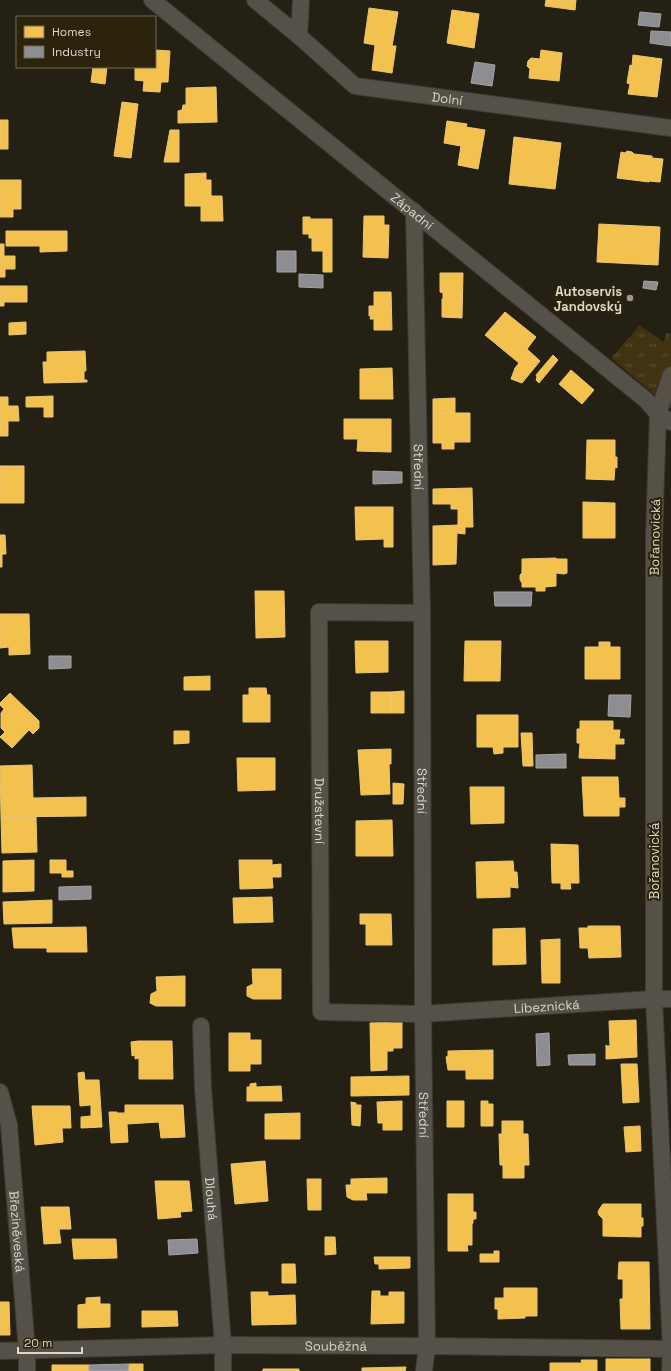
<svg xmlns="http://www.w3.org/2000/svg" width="671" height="1371" font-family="'Space Grotesk',sans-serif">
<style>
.grass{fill:url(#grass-tufts)}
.homes{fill:#f2c14e;stroke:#ecc773}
.industry{fill:#8d8d92;stroke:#a5a3a3}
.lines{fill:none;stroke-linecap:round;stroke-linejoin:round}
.minor-casing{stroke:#3f3b32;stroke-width:18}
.minor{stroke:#555149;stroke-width:16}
.poi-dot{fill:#9d968a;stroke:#2c230d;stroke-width:1.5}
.labels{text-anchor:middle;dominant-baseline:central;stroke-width:4;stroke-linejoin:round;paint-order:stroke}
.street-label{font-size:13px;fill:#ddd6ca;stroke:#2c230d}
.poi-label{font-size:13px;font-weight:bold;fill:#ddd6ca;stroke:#2c230d;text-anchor:end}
</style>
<defs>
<pattern id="grass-tufts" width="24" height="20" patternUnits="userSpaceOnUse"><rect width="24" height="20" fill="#413312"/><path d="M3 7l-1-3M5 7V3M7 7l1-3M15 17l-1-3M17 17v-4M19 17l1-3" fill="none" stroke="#5c5033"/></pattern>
</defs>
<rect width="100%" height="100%" fill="#252014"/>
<path class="grass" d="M639,325L664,342L666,333H671V408L611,358L636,330Z"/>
<path class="homes" d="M546,0H576L575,10L545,6Z
M369,8L398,12L392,46H396L392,73L372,70L375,45L364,43Z
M452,10L479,14L474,48L447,43Z
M155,50L170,51L168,82H161L160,92L143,91L144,81L135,80V67H155Z
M541,50L562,53L559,81L529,78L530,69L527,66L528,61L531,58L540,59Z
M633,55L662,59L657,97L628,94L630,84L627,83L630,65L632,66Z
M93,67H107L105,84L91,82Z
M216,87L217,122L178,123V111L182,110L183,105H186V88Z
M122,102L138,104L131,158L114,156Z
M0,120H8V149H0Z
M447,121L467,124L466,127L485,130L478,169L458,165L461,146L444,143Z
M170,130H179V162H164Z
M514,137L561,143L555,189L509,184Z
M627,151L632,152L634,154L652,156V158L663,159L660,182L649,181V182L617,178L621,152L625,153Z
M206,173V180H211V196H222L223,221H201V206H185V174Z
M0,180H21V209H13V217H0Z
M364,216H384V225H389L388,258L363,257Z
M303,217H310V219H332V272H323V251H312V238H309V234H303Z
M599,224L660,227L658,265L597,262Z
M6,231H67V251L40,252V246H6Z
M0,244H4V256H15V269H5V277H0Z
M440,273H463L462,318L442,317V299H443V293L440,292Z
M0,286H27V302H4V306H0Z
M374,292H391L392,330H374V319H370L371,316H369V306H374Z
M505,312L536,337L527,349L540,361L522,383L511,379L515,368L519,363L485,335Z
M26,322V334L9,335V323Z
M85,351L86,371H84V380H87V382L44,383L43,362H47V352Z
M553,355L558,360L539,383L536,380L537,377L536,375Z
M392,368L393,399H360V369Z
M571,370L594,390L582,404L559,384Z
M53,396V417H44V407H26V397Z
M0,397H8V406H18L19,421H8V436H0Z
M455,398V413H433V399Z
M433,413H470V442H454V449H442V443H433Z
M344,419H391V452L357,451L358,439H344Z
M587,440H615V457H617V468L615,467L614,480L586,479Z
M0,466H24V503H0Z
M472,488L473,527H465V534L457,533L456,564L433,565V526L458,525V509H451V504H433V489Z
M583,502L615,503V538H583Z
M355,507H393V547H384V539L356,540Z
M0,535H5L6,554H2V567H0Z
M556,558V559H567V573L564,574L556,573V586L545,587V591H536V587H522V583L520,580V575L522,573V559Z
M255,591H284L285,637L256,638Z
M0,614H29L30,654L9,655V647L0,648Z
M355,641H388V672L356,673Z
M465,641H501L500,681H464Z
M599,642H610V647H620V679H585V647H599Z
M210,676V690H184V677Z
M249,688H266L267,695H270V722H243V695H249Z
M404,691V713H391V692Z
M371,692H391V713H371Z
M10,693L39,721V728L33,734L29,730L12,748L0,737L5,732L1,728V713L4,709L0,705V703Z
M477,715H518V747H503V753L494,754L493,747H477Z
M580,721H613V730H620L619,739H624V744H615V759L579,758L580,743H577V729H580Z
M174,731H189V743L174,744Z
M521,733H532L533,766H523Z
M391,749V764H389L390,794L361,795L358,750Z
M237,758H275V790L238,791Z
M32,765L33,798L86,797V816L1,817L0,766Z
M582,777H618L619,798H625V807H619V816H584Z
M393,783L404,784L403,804H393Z
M470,787H504V823L471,824Z
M1,817H36L37,852L2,853Z
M392,820L393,856H356V821Z
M551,844L578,845L579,883H570L571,889H561V883H552Z
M34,860V891L3,892V861Z
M50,860H66V871H73V877H62V873H50Z
M239,860H272V865L281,864V877H272L273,888L240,889Z
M513,861L514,872H517L518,888L510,887V897L477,898L476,862Z
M272,897L273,922L234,923L233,898Z
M52,900V923L4,924L3,902Z
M360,914H391L392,945H366V924H360Z
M588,926H620L621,957L589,958L588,948H580L579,928H588Z
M86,927L87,952H47V948H14L12,928Z
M525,928L526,964L493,965V929Z
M560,939V983H542L541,940Z
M252,969H281V999H253L247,996V987L253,984Z
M185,976V1006H156L150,1003L151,994L157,991L156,977Z
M636,1020L637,1057L606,1059V1045V1046H610L609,1021Z
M402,1022V1048H393V1051H387V1070L371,1071L370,1023Z
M229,1033H250V1040H261V1064H250V1071H229Z
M138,1041H172L173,1079H139V1058L135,1059V1055L132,1056L131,1042Z
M493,1050V1079H466V1070H448L446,1057L448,1056V1051Z
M621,1064H637L639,1102L623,1103Z
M84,1072L85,1080H99L102,1127L81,1128V1117L91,1116V1105L80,1106L78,1073Z
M409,1076V1095L351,1096V1077Z
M256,1083V1087L281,1086L282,1101H247V1087H250V1084Z
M402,1101V1130H383V1123H378L377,1102Z
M447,1101H464V1127H447Z
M481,1101H488V1104H493V1126H481Z
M351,1102L356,1103V1105H361L360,1126L352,1125Z
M125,1105H183L185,1137L161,1138L159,1122L127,1124L128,1142L111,1143L109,1112H117V1113H125Z
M32,1106H70L71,1128H62L63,1142L35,1145Z
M300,1113V1139H265V1114Z
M502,1121H523V1134H528L529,1165H524V1178H503V1165H500L499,1134H502Z
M640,1126L641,1151L626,1152L624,1127Z
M265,1161L268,1201L235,1204L231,1164Z
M387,1178V1193H366L367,1200H353L347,1197L346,1185H351V1179Z
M307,1179H321V1210H308Z
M155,1181H189L192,1211L180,1212L181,1217L158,1219Z
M448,1194H473V1212H476V1219H473V1223L472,1224V1245H467L468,1251H448Z
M603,1204H641V1218H643V1226H641V1237L603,1236V1219L599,1215L598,1212L600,1208Z
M41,1207H69L71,1229H59L61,1243L44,1244Z
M325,1237H335L336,1254L325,1255Z
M72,1239H116L117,1258L74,1259Z
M494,1251H499V1262H480V1254H494Z
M374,1257H410V1268L379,1269V1264H375Z
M619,1262H649L650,1329H621L620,1299H623V1279H618Z
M282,1264H295L296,1283H282Z
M504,1288H537V1316H525V1318L498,1319V1309H495V1298H504Z
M372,1291H380V1296H389V1292H404V1323L371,1324Z
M251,1292H268V1296L295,1295L296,1324L252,1325Z
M100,1297V1304H110V1327L78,1328V1305L86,1304V1298Z
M0,1302H9L10,1335H0Z
M142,1311H177L178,1326L142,1327Z
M606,1359H650V1371H606Z
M581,1360H597V1371H550V1363H582Z
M129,1364H143V1371H128Z
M52,1365H89V1371H52Z
M406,1367L405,1371H362V1368Z
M263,1369H299V1371H263Z"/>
<path class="industry" d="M640,12L661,14L659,27L638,25Z
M651,31L671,32V46L650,43Z
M475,62L495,65L492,86L471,83Z
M277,251H296V272H277Z
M299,274L323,275V288L299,287Z
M644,281L658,282L656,290L643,288Z
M373,471L402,472V483L373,484Z
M494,592H532L531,606H495Z
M49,656H71V668L49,669Z
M609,695H631L630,717L608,716Z
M566,754V768H536V755Z
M91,886V899L59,900V887Z
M549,1033L550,1065L537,1066L536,1034Z
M595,1054V1065H569L568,1055Z
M197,1239L198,1253L169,1255L168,1240Z
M129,1364L128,1371H89V1365Z"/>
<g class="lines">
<g class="minor-casing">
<g id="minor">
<path id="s1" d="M152,0L646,400L658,414L671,422"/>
<path id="s2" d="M255,0L299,36L355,86L671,128"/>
<path d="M299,36L301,0"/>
<path id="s3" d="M414,211L422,613L423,1014L427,1346L424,1371"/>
<path d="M671,375L658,414L654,537V999L671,1348"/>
<path id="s4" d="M422,613L319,612L321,1012L423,1014L654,999H671"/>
<path id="s5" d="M201,1026L203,1089L223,1345V1371"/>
<path id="s6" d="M0,1092L9,1125L27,1351V1371"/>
<path id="s7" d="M0,1351L223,1345L427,1346L671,1349"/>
<path d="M670,1371L671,1350"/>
</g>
</g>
<use href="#minor" class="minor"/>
</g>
<circle class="poi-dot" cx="630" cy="298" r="4"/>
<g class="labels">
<g class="street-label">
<text stroke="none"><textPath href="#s2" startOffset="225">Dolní</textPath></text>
<text stroke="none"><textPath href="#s1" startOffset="335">Západní</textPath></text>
<text stroke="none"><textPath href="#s3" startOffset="256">Střední</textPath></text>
<text transform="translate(655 537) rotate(-89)">Bořanovická</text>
<text stroke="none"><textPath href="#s3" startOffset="580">Střední</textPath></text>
<text stroke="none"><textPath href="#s4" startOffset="302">Družstevní</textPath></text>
<text transform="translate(654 861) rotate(-90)">Bořanovická</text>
<text stroke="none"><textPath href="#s4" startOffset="729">Líbeznická</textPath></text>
<text stroke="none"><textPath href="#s3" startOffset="904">Střední</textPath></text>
<text stroke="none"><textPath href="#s5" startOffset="173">Dlouhá</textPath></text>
<text stroke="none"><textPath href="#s6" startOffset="141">Březiněveská</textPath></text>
<text stroke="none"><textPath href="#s7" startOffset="336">Souběžná</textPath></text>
</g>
<g class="poi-label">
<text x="622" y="291">Autoservis<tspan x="622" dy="15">Jandovský</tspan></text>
</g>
</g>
<rect x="16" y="16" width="140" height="52" fill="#2c230d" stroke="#736b59"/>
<rect x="24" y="26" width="20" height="12" fill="#f2c14e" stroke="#736b59"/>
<text x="52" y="36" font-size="12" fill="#ddd6ca">Homes</text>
<rect x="24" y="46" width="20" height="12" fill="#8d8d92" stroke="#736b59"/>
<text x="52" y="56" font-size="12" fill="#ddd6ca">Industry</text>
<path d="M18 1347v6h64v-6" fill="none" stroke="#ddd6ca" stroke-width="2"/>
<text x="24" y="1347" font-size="12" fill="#ddd6ca" stroke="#2c230d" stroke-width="3" paint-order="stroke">20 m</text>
</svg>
